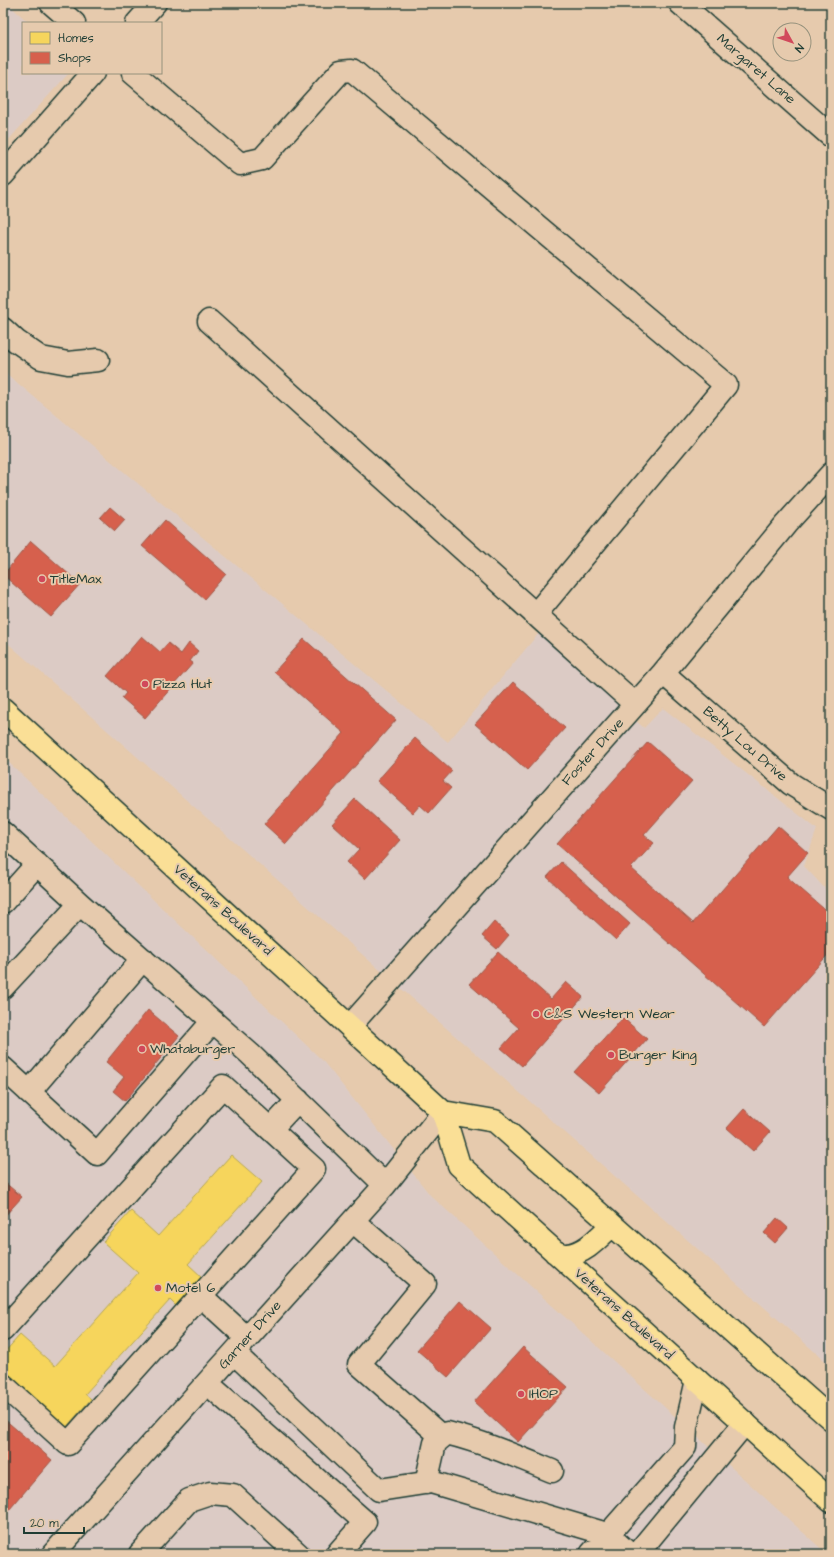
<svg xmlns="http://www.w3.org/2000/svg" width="834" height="1557" font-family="'Architects Daughter',sans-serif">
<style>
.built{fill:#dccbc5}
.homes{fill:#f6d55c;stroke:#b6a750}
.shops{fill:#d6604d;stroke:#9f5646}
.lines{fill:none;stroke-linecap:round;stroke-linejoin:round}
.minor-casing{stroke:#1f3d34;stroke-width:25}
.major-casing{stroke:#1f3d34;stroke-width:25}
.minor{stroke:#e6caad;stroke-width:22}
.major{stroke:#fadf96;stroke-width:22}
.poi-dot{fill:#d1495b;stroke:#e6caad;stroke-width:1.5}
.labels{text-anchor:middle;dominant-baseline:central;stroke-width:4;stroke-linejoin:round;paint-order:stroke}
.street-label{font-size:14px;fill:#1f3d34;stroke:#e6caad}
.poi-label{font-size:14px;fill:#1f3d34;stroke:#e6caad;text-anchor:start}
</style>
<rect width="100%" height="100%" fill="#e6caad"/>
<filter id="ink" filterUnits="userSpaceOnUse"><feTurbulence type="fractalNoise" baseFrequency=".025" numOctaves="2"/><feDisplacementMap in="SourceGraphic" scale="8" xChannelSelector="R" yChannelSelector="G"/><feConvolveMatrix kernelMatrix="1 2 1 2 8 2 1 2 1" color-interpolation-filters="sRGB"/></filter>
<g filter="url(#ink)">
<path class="built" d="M3,3H7L29,23H23V73H69L3,146Z
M3,371L448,742L539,633L644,728L663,708L817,829L804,866L831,895V1366L3,639Z
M3,757L322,1060L431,1196L827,1554H3Z"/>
<path class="homes" d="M231,1155L262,1182L188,1264L202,1277L176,1306L170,1300L85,1394L91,1399L62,1432L3,1379V1354L20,1335L55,1366L138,1273L103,1242L131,1211L158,1236Z"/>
<path class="shops" d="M110,507L125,520L115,531L100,518Z
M165,520L226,574L204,599L142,546Z
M31,541L80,584L51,617L3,575Z
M142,636L160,652L168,643L181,654L189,643L198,651L190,661L193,663L145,718L122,698L126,693L107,676Z
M304,639L396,720L286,844L264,824L344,733L274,672Z
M513,682L565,728L527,770L475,724Z
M415,738L452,771L443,781L451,788L429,813L420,805L413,813L377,781Z
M648,742L692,781L644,835L654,843L631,868L693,923L778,826L808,853L787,877L831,915V951L764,1027L557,844Z
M355,799L400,840L365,879L347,862L359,849L332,824Z
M561,862L630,924L616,940L547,877Z
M494,922L509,935L497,949L482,936Z
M498,952L551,999L566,982L583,997L522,1066L501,1048L519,1028L469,984Z
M148,1010L179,1036L125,1101L113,1091L124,1077L106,1062Z
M623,1018L647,1039L599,1093L574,1072Z
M744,1109L770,1132L753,1151L727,1128Z
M3,1181L22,1197L3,1218Z
M777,1218L788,1228L775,1243L764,1233Z
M460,1301L491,1328L448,1377L417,1350Z
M523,1347L568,1387L518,1442L474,1402Z
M3,1418L52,1460L3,1517Z"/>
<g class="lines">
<g class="minor-casing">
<path id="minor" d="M51,3L74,23
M680,3L831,136
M137,23L155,3
M133,73L240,164L262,159L341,71L352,70L726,385L535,615
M3,175L93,73
M209,321L635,704
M3,329L16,341L41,358L68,363L98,360
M663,673L791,784L831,809
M3,833L80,904L250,1054L385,1185
M3,902L37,864
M3,987L80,904
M350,1026L663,673L786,524L831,474
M3,1068L97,1154L213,1021
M29,1092L143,959
M271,1129L298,1100
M353,1221L425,1284L359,1364L442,1437
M201,1296L247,1338
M3,1330L223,1086L314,1169L68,1444L3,1385
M234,1353L379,1490L431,1482L607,1534L629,1554
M207,1383L365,1522L337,1554
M426,1483L435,1443L447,1433C483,1442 518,1457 552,1471
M53,1554L385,1185L443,1112
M140,1554L189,1500L210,1493L233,1495L298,1554
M591,1554L685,1447L686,1427L697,1380
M637,1554L745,1423"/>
</g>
<g class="major-casing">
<path id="major" d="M3,709L443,1112L459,1165L831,1501
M443,1112L495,1121L831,1419
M555,1252C559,1253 564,1256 567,1255C585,1254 600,1236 612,1225"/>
</g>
<use href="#minor" class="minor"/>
<use href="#major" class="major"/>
</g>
</g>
<g class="poi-dot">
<circle cx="42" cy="579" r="4"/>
<circle cx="145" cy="684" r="4"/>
<circle cx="536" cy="1014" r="4"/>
<circle cx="142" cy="1049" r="4"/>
<circle cx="611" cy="1055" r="4"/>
<circle cx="158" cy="1288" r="4"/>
<circle cx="521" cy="1394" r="4"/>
</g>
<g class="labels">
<g class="street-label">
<text transform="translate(756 69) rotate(41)">Margaret Lane</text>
<text transform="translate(745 744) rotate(41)">Betty Lou Drive</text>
<text transform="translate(593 752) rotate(-48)">Foster Drive</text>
<text transform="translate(223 910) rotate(42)">Veterans Boulevard</text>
<text transform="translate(624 1314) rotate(42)">Veterans Boulevard</text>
<text transform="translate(250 1335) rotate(-48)">Garner Drive</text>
</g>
<g class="poi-label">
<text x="50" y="579">TitleMax</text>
<text x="153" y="684">Pizza Hut</text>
<text x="544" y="1014">C&amp;S Western Wear</text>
<text x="150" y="1049">Whataburger</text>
<text x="619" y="1055">Burger King</text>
<text x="166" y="1288">Motel 6</text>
<text x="529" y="1394">IHOP</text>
</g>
</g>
<rect width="834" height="1557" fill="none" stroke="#e6caad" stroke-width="16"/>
<rect x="8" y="8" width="818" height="1541" fill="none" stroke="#1f3d34" stroke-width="1.5" filter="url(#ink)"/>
<rect x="22" y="22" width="140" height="52" fill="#e6caad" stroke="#96927d"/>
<rect x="30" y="32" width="20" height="12" fill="#f6d55c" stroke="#96927d"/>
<text x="58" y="42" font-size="12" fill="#1f3d34">Homes</text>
<rect x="30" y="52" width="20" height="12" fill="#d6604d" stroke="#96927d"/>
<text x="58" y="62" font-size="12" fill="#1f3d34">Shops</text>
<g transform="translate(792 42) rotate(130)"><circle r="19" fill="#e6caad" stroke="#96927d"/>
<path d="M0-3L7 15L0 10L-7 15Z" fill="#d1495b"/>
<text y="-6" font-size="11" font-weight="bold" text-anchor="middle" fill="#1f3d34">N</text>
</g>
<path d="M24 1527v6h60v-6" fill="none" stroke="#1f3d34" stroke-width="2"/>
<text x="30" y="1527" font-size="12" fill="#1f3d34" stroke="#e6caad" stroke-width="3" paint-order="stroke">20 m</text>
</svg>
